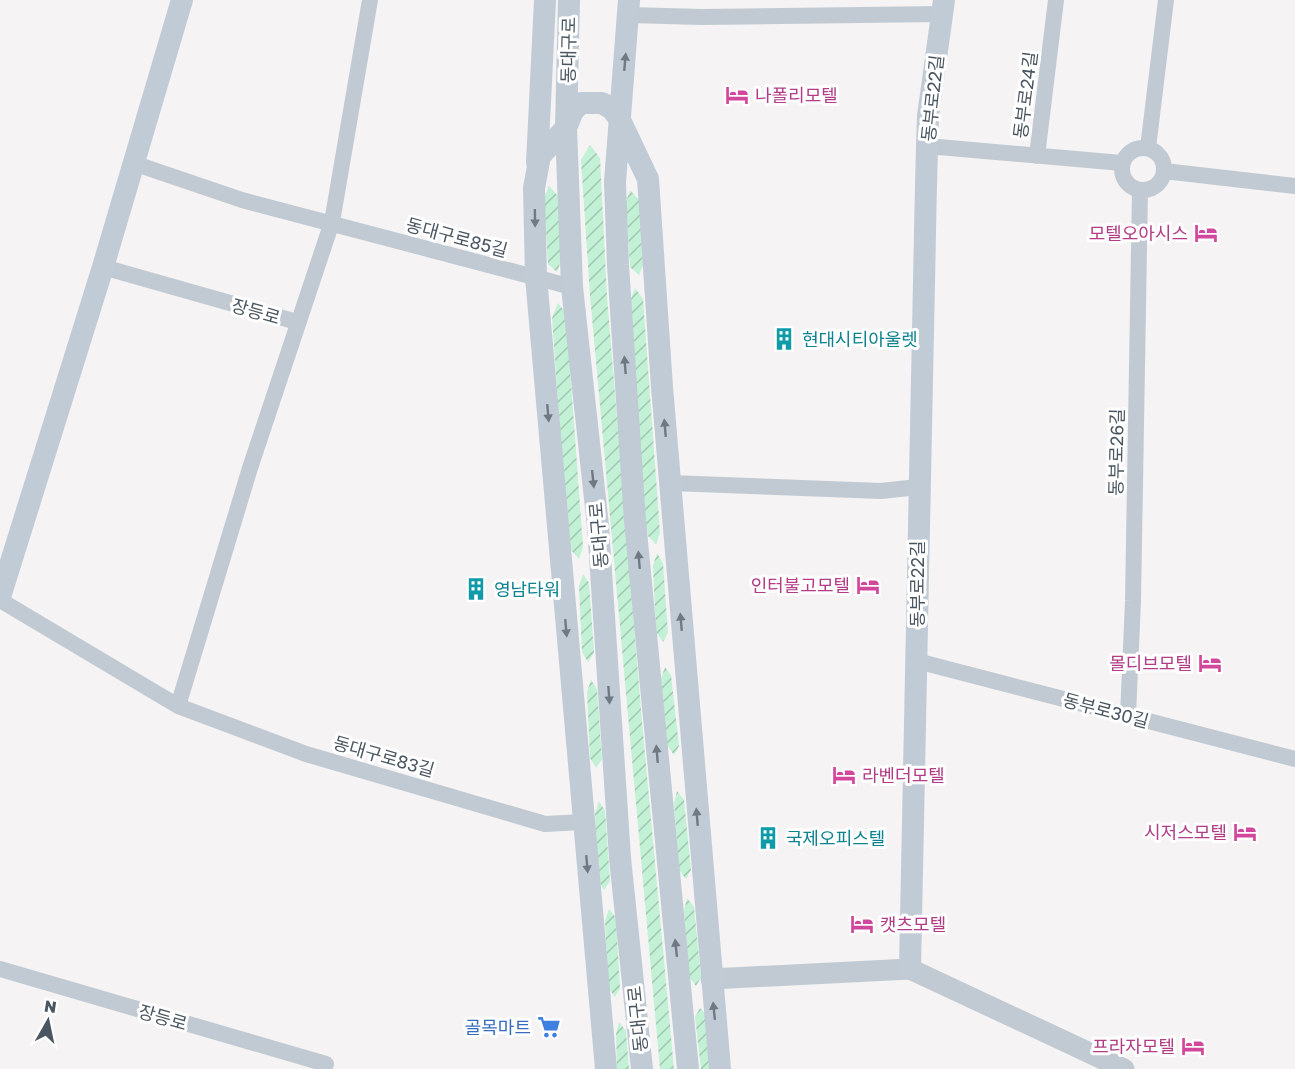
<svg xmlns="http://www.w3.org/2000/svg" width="1295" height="1069" font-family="'Golos Text','Noto Sans KR',sans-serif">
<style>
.garden{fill:url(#garden-furrows)}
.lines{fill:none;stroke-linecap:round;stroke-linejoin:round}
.minor{stroke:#c1cad2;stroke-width:16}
.tertiary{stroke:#c1cad2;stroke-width:21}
.secondary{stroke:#c1cbd6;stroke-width:22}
.oneway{fill:#6e7984}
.labels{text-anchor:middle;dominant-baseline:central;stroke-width:6;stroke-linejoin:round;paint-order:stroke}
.street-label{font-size:18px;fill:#4a5661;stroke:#fff}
.hotel-label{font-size:18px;fill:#b23c85;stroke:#fff;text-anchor:end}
.culture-label{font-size:18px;fill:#0d838f;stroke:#fff;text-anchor:start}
.shop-label{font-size:18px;fill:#366cbe;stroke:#fff;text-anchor:end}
</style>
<defs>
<pattern id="garden-furrows" width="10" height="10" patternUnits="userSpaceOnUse" patternTransform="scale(1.5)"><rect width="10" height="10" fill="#c3f1d5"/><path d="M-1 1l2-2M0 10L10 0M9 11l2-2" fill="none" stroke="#a0c6b0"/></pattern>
</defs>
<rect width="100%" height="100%" fill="#f5f3f3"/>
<path class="garden" d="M590,145L600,158L607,297L642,722L674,1069H660L590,295L581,160Z
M549,186L558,196L561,261L557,272L548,264L544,199Z
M630,190L639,200L643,265L639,275L630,267L626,202Z
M635,288L643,299L660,533L656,544L648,536L644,515L629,304Z
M558,303L566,313L583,547L579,559L571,550L567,529L552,318Z
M657,553L663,563L668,633L663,642L656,632L653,566Z
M583,574L589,583L594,653L588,662L582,652L579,586Z
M665,667L671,675L679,746L674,755L667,745L661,679Z
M591,680L597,689L602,759L596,768L590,758L587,692Z
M677,791L684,800L691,870L686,879L679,870L674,804Z
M599,801L605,811L610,881L604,890L598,880L595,814Z
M687,898L694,907L701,977L696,986L689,977L684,911Z
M609,909L616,918L620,988L615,997L608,987L605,921Z
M700,1008L707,1015L712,1069H701L695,1017Z
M619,1022L626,1031L629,1069H617L616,1034Z"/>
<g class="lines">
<path class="minor" d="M629,15L702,17L942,14
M927,146L1122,163
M1148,148L1166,0
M1122 169a21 21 0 1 1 42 0a21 21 0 1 1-42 0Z
M1037,156L1056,0
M133,163L242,200L572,287
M1164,171L1295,186
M103,267L297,322
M670,483L881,491L918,487
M0,600L178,706L306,754L545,824L583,822
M917,661L1295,759
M178,706L250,468L332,222L370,0
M1128,716L1133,601L1140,190
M0,969L326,1064L324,1069"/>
<path class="tertiary" d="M711,979L910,969L1124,1069"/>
<path class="secondary" d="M569,0L566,128L572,287L598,526L620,858L642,1069
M629,0L615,182L618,265L635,521L688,1069
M537,163L545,0
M0,597L103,267L182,0
M910,969C916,694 920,420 927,146L928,116L944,0
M606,1069L536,277L534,188L540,156L566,128L573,111L581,103H602L612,109L620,120L648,179L662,387L720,1069"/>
</g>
<defs><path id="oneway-solid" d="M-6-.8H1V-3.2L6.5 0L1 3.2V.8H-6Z" transform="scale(1.5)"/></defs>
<g class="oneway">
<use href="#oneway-solid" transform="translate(625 62) rotate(-85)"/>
<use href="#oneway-solid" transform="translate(535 218) rotate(89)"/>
<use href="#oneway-solid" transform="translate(625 365) rotate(-94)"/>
<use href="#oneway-solid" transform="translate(548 413) rotate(85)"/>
<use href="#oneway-solid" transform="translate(665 428) rotate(-95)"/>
<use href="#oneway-solid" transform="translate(593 479) rotate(84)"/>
<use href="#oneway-solid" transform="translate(639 560) rotate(-95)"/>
<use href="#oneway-solid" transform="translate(681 622) rotate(-95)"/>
<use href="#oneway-solid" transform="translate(566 628) rotate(85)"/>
<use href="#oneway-solid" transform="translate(609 695) rotate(86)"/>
<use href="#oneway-solid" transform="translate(657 754) rotate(-95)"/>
<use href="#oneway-solid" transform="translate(697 817) rotate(-95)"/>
<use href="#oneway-solid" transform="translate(587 864) rotate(85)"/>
<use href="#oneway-solid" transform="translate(676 948) rotate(-96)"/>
<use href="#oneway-solid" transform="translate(714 1011) rotate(-96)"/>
</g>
<defs>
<g id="hotel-bare" transform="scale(1.8)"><path d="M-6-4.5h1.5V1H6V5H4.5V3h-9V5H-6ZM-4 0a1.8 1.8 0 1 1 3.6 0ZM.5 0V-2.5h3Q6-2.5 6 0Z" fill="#d1479c" stroke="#fff" stroke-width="2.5" paint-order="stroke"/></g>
<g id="building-bare" transform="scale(1.8)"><path d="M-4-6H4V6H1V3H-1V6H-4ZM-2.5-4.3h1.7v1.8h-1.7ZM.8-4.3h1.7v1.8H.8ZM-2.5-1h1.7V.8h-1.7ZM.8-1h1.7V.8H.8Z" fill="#0f9aa8" stroke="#fff" stroke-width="2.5" paint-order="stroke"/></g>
<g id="supermarket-bare" transform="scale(1.8)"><path d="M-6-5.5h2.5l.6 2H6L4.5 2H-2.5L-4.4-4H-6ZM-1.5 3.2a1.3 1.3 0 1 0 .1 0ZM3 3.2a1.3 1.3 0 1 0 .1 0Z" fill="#3f7fe0" stroke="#fff" stroke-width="2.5" paint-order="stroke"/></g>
</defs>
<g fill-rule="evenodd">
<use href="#hotel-bare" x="737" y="95"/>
<use href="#hotel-bare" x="1206" y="233"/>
<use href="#building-bare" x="784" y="339"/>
<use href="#hotel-bare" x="868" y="585"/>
<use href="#building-bare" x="476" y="589"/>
<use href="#hotel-bare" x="1210" y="663"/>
<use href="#hotel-bare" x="844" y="775"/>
<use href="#hotel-bare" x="1245" y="832"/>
<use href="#building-bare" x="768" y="838"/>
<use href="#hotel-bare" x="862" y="924"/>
<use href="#supermarket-bare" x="549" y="1027"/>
<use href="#hotel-bare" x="1193" y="1046"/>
</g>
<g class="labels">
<g class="street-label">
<text transform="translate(568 50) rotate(-89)">동대구로</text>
<text transform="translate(1025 95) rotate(-83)">동부로24길</text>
<text transform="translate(932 98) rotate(-84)">동부로22길</text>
<text transform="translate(457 237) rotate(15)">동대구로85길</text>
<text transform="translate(256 311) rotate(16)">장등로</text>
<text transform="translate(1116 452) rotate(-89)">동부로26길</text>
<text transform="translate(598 535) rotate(-95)">동대구로</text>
<text transform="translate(917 584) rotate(-90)">동부로22길</text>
<text transform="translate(1106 710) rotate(15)">동부로30길</text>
<text transform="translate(384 756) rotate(16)">동대구로83길</text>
<text transform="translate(163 1017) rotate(16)">장등로</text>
<text transform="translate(637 1019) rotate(-96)">동대구로</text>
</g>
<g class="hotel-label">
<text x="755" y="95" text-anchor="start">나폴리모텔</text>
<text x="1188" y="233">모텔오아시스</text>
<text x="850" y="585">인터불고모텔</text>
<text x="1192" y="663">몰디브모텔</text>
<text x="862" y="775" text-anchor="start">라벤더모텔</text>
<text x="1227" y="832">시저스모텔</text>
<text x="880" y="924" text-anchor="start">캣츠모텔</text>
<text x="1175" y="1046">프라자모텔</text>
</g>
<g class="culture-label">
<text x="802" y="339">현대시티아울렛</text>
<text x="494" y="589">영남타워</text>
<text x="786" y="838">국제오피스텔</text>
</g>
<g class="shop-label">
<text x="531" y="1027">골목마트</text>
</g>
</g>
<g transform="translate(48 1021) rotate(9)" stroke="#ffffff" stroke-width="4.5" paint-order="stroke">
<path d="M0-4.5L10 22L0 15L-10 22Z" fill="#4a5661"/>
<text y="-9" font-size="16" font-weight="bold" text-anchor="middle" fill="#4a5661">N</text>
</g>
</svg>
